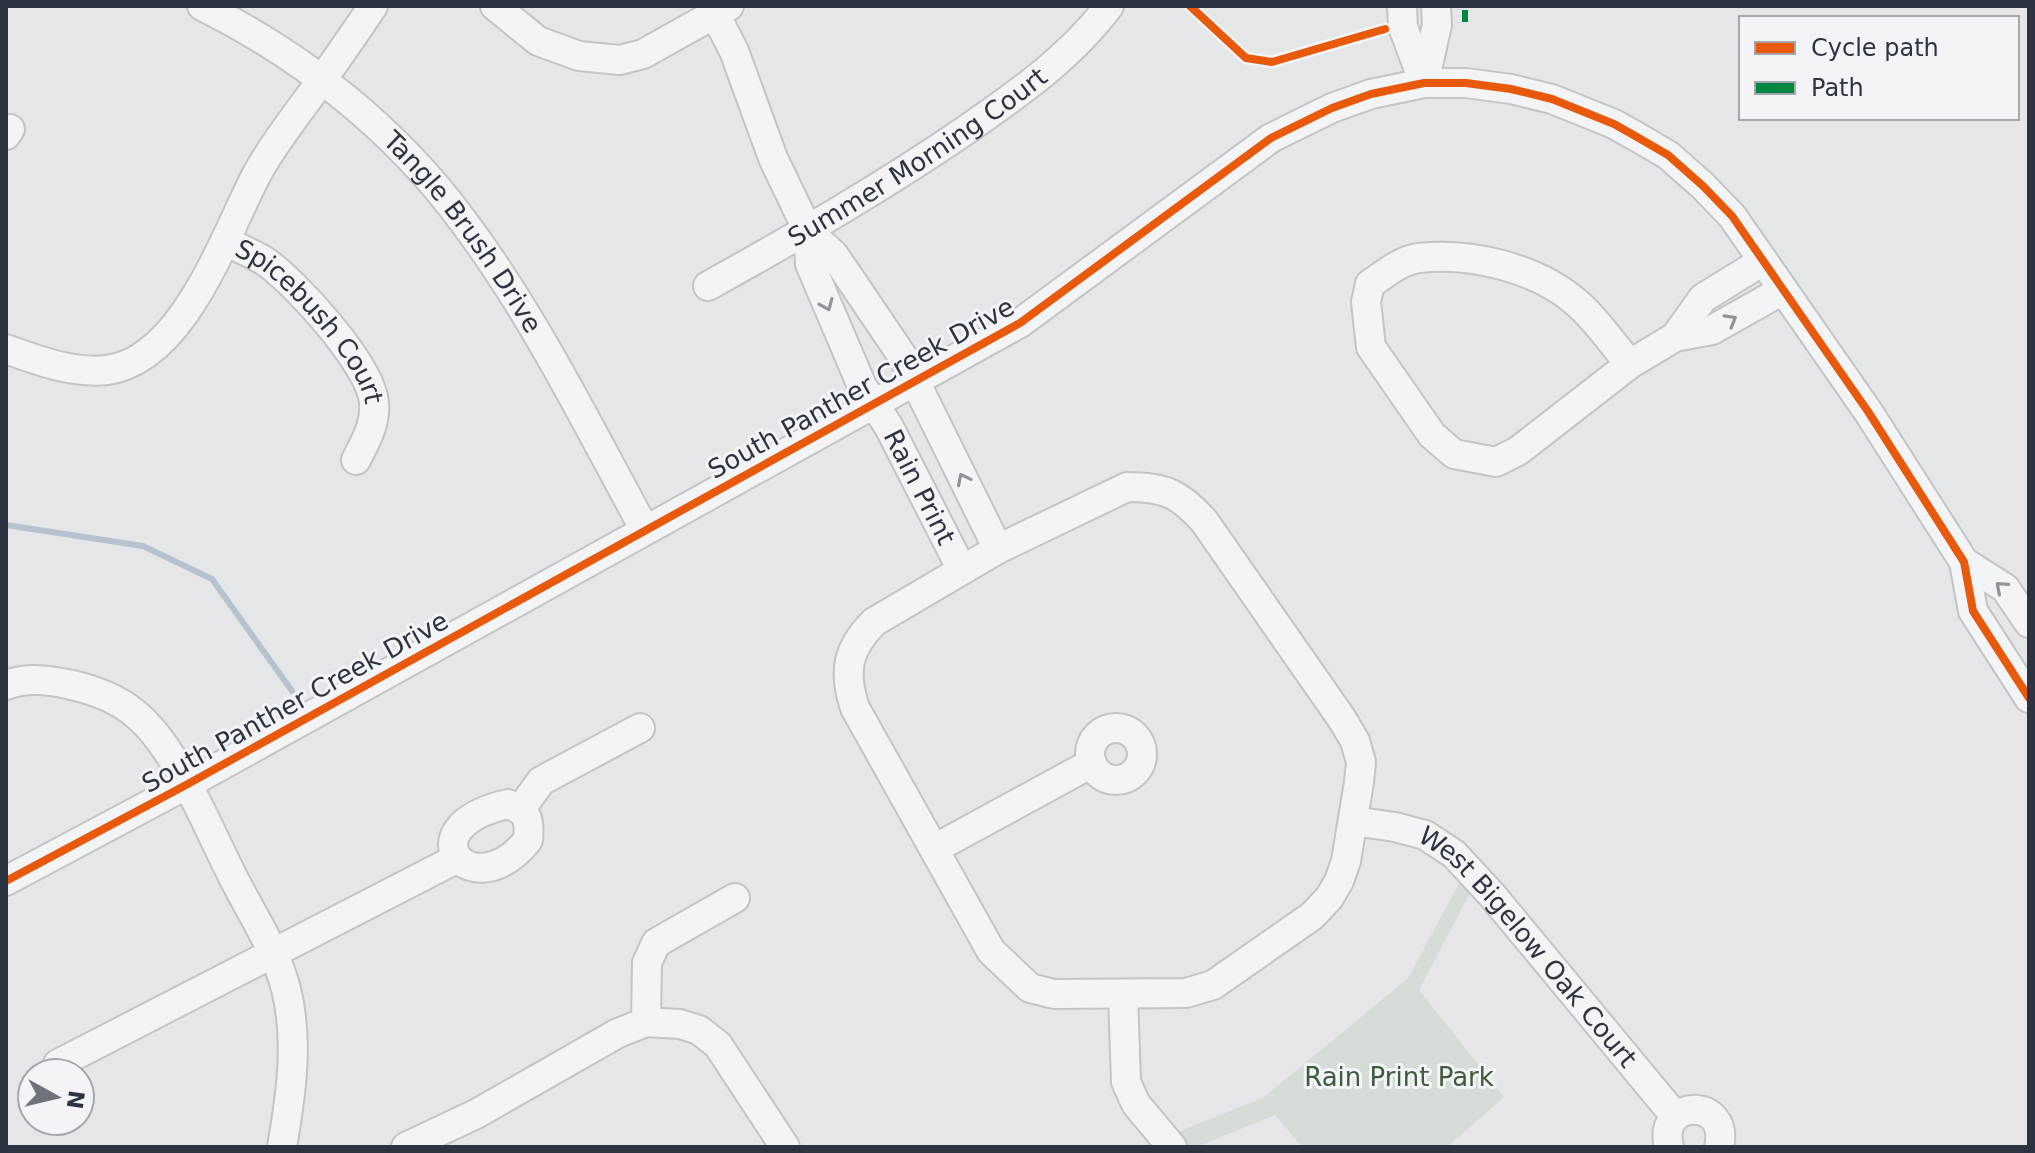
<svg xmlns="http://www.w3.org/2000/svg" width="2035" height="1153" font-family="'DejaVu Sans',sans-serif">
<style>
.green{fill:#d5dbd5}
.lines{fill:none;stroke-linecap:round;stroke-linejoin:round}
.stream{stroke:#b6c2d0;stroke-width:6}
.minor-casing{stroke:#c2c4c6;stroke-width:32}
.minor{stroke:#f3f4f5;stroke-width:28}
.quiet{stroke:#00873e;stroke-width:6;stroke-dasharray:12 6;stroke-linecap:butt}
.cycleway-casing{stroke:#f2f4f7;stroke-width:13}
.cycleway{stroke:#e8590c;stroke-width:8}
.oneway{stroke:#90949a}
.labels{text-anchor:middle;dominant-baseline:central;stroke-width:6;stroke-linejoin:round;paint-order:stroke}
.street-label{font-size:26px;fill:#2d3340;stroke:#f2f4f7}
.park-label{font-size:26px;fill:#405a3c;stroke:#f2f4f7}
</style>
<rect width="100%" height="100%" fill="#e4e6e8"/>
<path class="green" d="M1461,880L1471,891L1419,990L1504,1097L1447,1147H1302L1275,1115L1196,1147H1184L1173,1134L1263,1098L1408,978Z"/>
<g class="lines">
<path class="stream" d="M6,525L143,546L212,579L292,691"/>
<g class="minor-casing">
<g id="minor">
<path id="s1" d="M202,6C303,56 396,130 463,221C535,317 588,426 645,530"/>
<path d="M495,6L538,41L579,56L620,60L643,54L729,6"/>
<path d="M718,6L715,14L734,51L773,158L808,231L834,255L903,357L998,549"/>
<path d="M1402,6L1403,27L1424,83"/>
<path d="M1424,83L1437,25L1436,6"/>
<path d="M6,135L10,129"/>
<path id="s2" d="M808,231L810,264L862,386L889,427L962,570"/>
<path id="s3" d="M225,241C237,247 251,253 263,260C294,280 372,366 374,403C376,424 365,442 356,460"/>
<path id="s4" d="M708,286C796,237 883,187 966,130C1018,94 1071,57 1109,6"/>
<path d="M1675,337L1703,298L1763,261"/>
<path d="M6,349C37,360 73,374 107,370C185,360 226,231 258,172C277,138 302,108 324,77C341,53 357,30 373,6"/>
<path d="M1630,364C1613,345 1597,320 1577,303C1537,268 1471,252 1419,258C1401,260 1385,274 1370,284L1366,302L1371,347L1432,435L1454,454L1496,462L1518,451L1630,364L1675,337L1712,330L1783,290"/>
<path d="M1127,487C1164,487 1179,493 1204,521L1342,719L1355,741L1361,762L1359,782L1346,861L1339,881L1329,898L1312,916L1213,985L1186,993L1054,994L1030,988L991,951L855,708C843,672 847,649 874,622L998,549Z"/>
<path d="M1964,562L2005,588L2029,623"/>
<path d="M6,685C28,677 49,680 72,685C93,690 116,698 133,712C175,744 207,826 231,873C249,910 276,949 286,989C299,1041 291,1095 282,1147"/>
<circle cx="1116" cy="754" r="26"/>
<path d="M508,804C528,812 530,819 528,840C472,910 402,828 508,804Z"/>
<path d="M521,809L541,781L640,728"/>
<path id="s5" d="M1353,821L1395,827L1425,835L1454,854L1492,895L1675,1116"/>
<path d="M934,849L1092,763"/>
<path d="M6,881L186,785L1020,323L1271,138L1332,108L1371,94L1424,83H1466L1511,89L1552,99L1614,124L1637,137L1668,155L1703,186L1732,216L1869,413L1964,562L1973,611L2029,698"/>
<path d="M1123,994L1126,1082L1136,1104L1172,1147"/>
<path d="M646,1022L647,963L656,943L735,898"/>
<path d="M58,1064L456,859"/>
<path d="M406,1147L476,1114L618,1033L646,1022L680,1024L699,1030L718,1045L785,1147"/>
<path d="M1669,1147C1656,1098 1731,1097 1719,1147"/>
</g>
</g>
<use href="#minor" class="minor"/>
<path class="quiet" d="M1465,22V6"/>
<g class="cycleway-casing">
<path id="cycleway" d="M1190,6L1246,58L1272,62L1385,29
M6,881L186,785L1020,323L1271,138L1332,108L1371,94L1424,83H1466L1511,89L1552,99L1614,124L1637,137L1668,155L1703,186L1732,216L1869,413L1964,562L1973,611L2029,698"/>
</g>
<use href="#cycleway" class="cycleway"/>
</g>
<defs><path id="oneway-chevron" d="M-2-3.5L2.5 0L-2 3.5" fill="none" stroke-width="1.6" stroke-linecap="round" stroke-linejoin="round" transform="scale(2)"/></defs>
<g class="oneway">
<use href="#oneway-chevron" transform="translate(827 305) rotate(67)"/>
<use href="#oneway-chevron" transform="translate(1731 320) rotate(-30)"/>
<use href="#oneway-chevron" transform="translate(963 479) rotate(-117)"/>
<use href="#oneway-chevron" transform="translate(2001 587) rotate(-139)"/>
</g>
<g class="labels">
<g class="street-label">
<text stroke="none"><textPath href="#s4" startOffset="246">Summer Morning Court</textPath></text>
<text stroke="none"><textPath href="#s1" startOffset="350">Tangle Brush Drive</textPath></text>
<text stroke="none"><textPath href="#s3" startOffset="120">Spicebush Court</textPath></text>
<text transform="translate(861 388) rotate(-29)">South Panther Creek Drive</text>
<text stroke="none"><textPath href="#s2" startOffset="282">Rain Print</textPath></text>
<text transform="translate(295 702) rotate(-29)">South Panther Creek Drive</text>
<text stroke="none"><textPath href="#s5" startOffset="226">West Bigelow Oak Court</textPath></text>
</g>
<g class="park-label">
<text x="1399" y="1077">Rain Print Park</text>
</g>
</g>
<rect width="2035" height="1153" fill="none" stroke="#2d3340" stroke-width="16"/>
<rect x="1739" y="16" width="280" height="104" fill="#f2f4f7" stroke="#a3a7ae" stroke-width="2"/>
<rect x="1755" y="42" width="40" height="12" fill="#e8590c" stroke="#a3a7ae" stroke-width="2"/>
<text x="1811" y="56" font-size="24" fill="#2d3340">Cycle path</text>
<rect x="1755" y="82" width="40" height="12" fill="#00873e" stroke="#a3a7ae" stroke-width="2"/>
<text x="1811" y="96" font-size="24" fill="#2d3340">Path</text>
<g transform="translate(56 1097) rotate(98)"><circle r="38" fill="#f2f4f7" stroke="#a3a7ae" stroke-width="2"/>
<path d="M0-6L14 30L0 20L-14 30Z" fill="#6d727b"/>
<text y="-12" font-size="22" font-weight="bold" text-anchor="middle" fill="#2d3340">N</text>
</g>
</svg>
